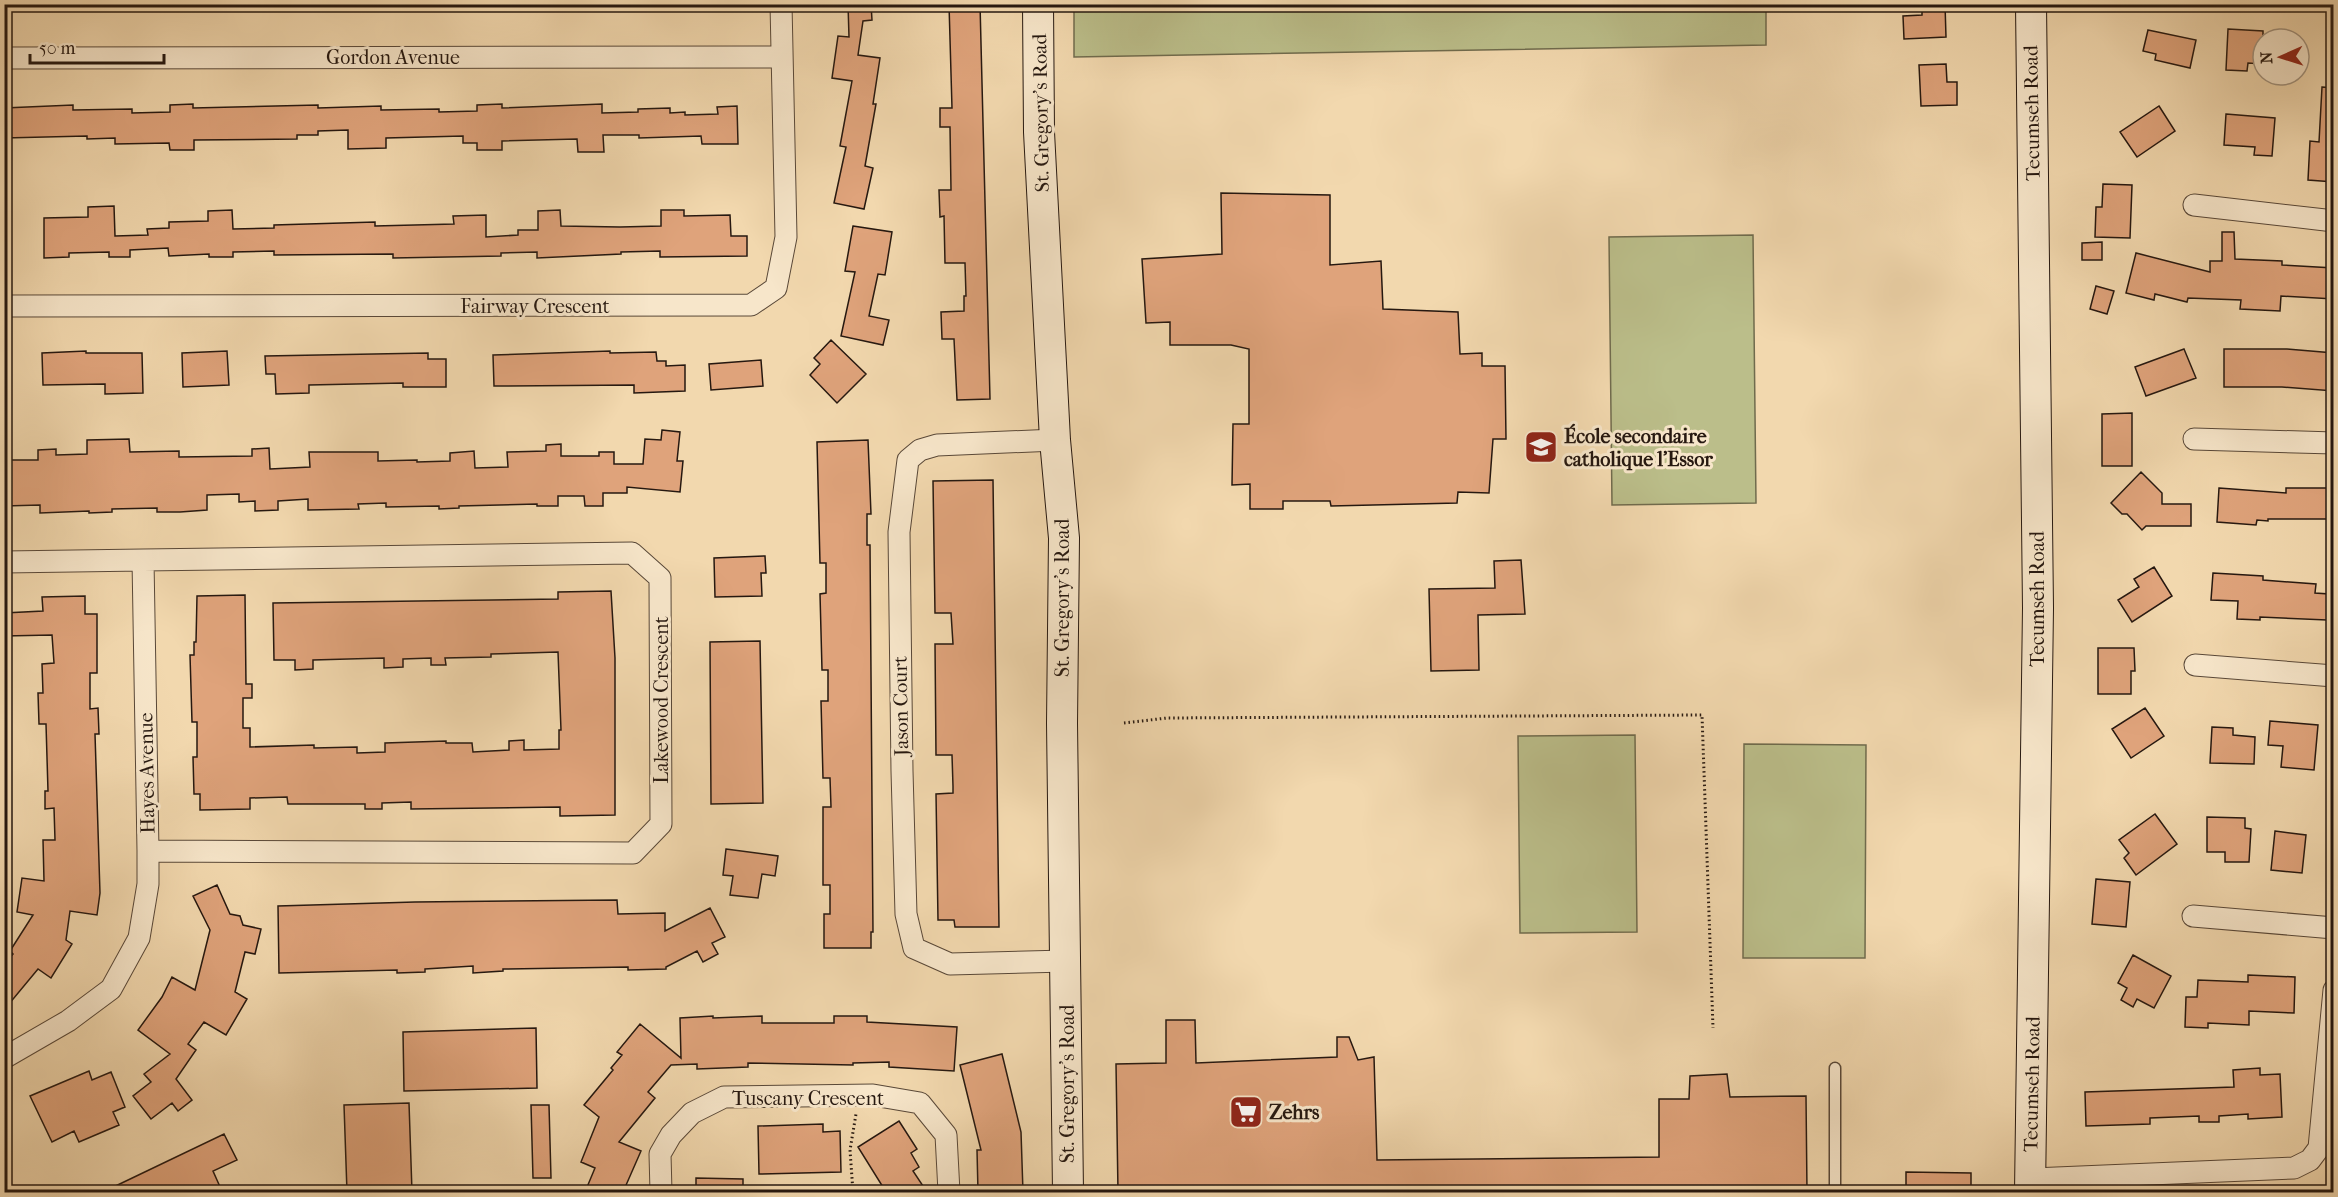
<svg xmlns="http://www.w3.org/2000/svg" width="2338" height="1197" font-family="'IM FELL French Canon',serif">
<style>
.green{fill:#bbbe8a;stroke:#706b4d;stroke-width:1.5}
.building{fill:#dfa37b;stroke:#261810;stroke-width:1.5}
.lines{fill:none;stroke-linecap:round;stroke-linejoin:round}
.lane-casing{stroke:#594838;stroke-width:13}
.street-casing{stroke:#594838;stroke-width:23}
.secondary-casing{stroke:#261810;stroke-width:32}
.path{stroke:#261810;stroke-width:3;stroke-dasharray:1.5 3;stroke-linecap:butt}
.lane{stroke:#f7e6ca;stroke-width:10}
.street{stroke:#f7e6ca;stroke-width:21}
.secondary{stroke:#f7e6ca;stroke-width:30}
.labels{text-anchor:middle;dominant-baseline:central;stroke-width:6;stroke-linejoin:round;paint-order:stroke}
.street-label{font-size:20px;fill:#261810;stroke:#f7e6ca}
.poi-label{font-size:20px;font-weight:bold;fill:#261810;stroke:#f7e6ca;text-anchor:start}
</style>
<rect width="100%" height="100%" fill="#f2d8ae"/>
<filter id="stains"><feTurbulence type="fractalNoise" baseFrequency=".00333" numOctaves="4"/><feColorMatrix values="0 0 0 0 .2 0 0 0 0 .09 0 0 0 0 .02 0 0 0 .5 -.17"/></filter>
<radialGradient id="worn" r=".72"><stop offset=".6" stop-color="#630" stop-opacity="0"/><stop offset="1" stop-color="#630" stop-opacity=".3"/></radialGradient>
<path class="green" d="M1074,5H1766V45L1074,57Z
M1753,235L1756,503L1612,505L1609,237Z
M1635,735L1637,932L1520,933L1518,736Z
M1744,744L1866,745L1865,958H1743Z"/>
<path class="building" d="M848,4H871L872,20L863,21L858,55L880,58L873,104H876L865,166L873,168L864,209L834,203L846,147L840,146L852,81L832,78L838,36L849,37Z
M949,4H980L990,399L957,400L954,339H942L941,312L964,311V296H966L965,263H945L944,216L940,217L939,190H951L950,127H940V108H952Z
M1922,4H1945L1946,37L1904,39L1903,16L1922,15Z
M2228,29L2263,31V64L2248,63L2247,71L2226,70Z
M2148,30L2196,40L2190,68L2155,60L2156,54L2143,51Z
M1946,64L1947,82H1957V105L1921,106L1919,65Z
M2322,87L2334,88V182L2308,180L2310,141L2319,142Z
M193,104V108L318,105V108L381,106V110L439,109V112L477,111V105L502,104V108L602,104V113L638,112V109L670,108V113L685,112V115L718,114L717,107L737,106L738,144H702L701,136L639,138V135H603L604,152H578L577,139L502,141V150H477V143H463V136L386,138V148L348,149V130L318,131V135H297V139L194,140V150H170L169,143L115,144V138L87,139V136L4,138V108L73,105V110L132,109V113L170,112V105Z
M2159,106L2175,131L2137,157L2120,132Z
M2226,114L2275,118L2272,156L2254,155L2255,147L2224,145Z
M2103,184L2132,185L2130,238L2095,237L2096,207H2102Z
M1221,193L1330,195V265L1381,261L1383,309L1458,312L1460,354L1482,353V366H1505L1506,439H1493L1489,493L1458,492L1457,503L1331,506L1330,501H1283V509H1250V484L1232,485L1233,424H1249V349L1231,345H1170V322L1146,323L1142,259L1222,254Z
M114,206L115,236L148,235L147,229L169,228V222L208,221V211L232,210L233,229L274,228V225L375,222V226L454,224L453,216L486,215V237L518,235V230H538V211L560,210L561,226L620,227L661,226V210H684V216L730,215L731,236H747V256L660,257V251L621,252V254L537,258V252L501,253V256L393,258V254L274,255V251L233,252V257H209V254L169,256L168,248L130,250V257H109V252L69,253V257L44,258V218L88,217V207Z
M853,226L892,232L885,275L878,274L869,316L889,320L883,345L841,336L855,272L845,271Z
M2222,232H2234L2235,259L2282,261V265L2334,268V299L2281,296L2280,311L2240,309L2241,300L2188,298L2187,302L2155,294L2154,300L2126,293L2136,253L2210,272V261H2222Z
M2102,242V260H2082V243Z
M2096,286L2114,291L2107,314L2090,309Z
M831,340L866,374L837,403L810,375L820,364L814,358Z
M2184,349L2196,378L2146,396L2135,367Z
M2224,349H2287L2334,353V391L2282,387H2224Z
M86,351V353H142L143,393L105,394V384L43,385L42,353Z
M227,351L229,385L183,387L182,353Z
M610,351V353L656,352L657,361H666V366L685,365V391L634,393V385L494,386L493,355Z
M428,353V359H446V387H403V383L309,385V393L276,394L275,374H266L265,356Z
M761,360L763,386L711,390L709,364Z
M2132,413V466H2102V414Z
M662,430L680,432L677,461H683L680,492L627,487V493H603V506H585L584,496H558V506H537V504L459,506V508L439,509V506L386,507V503L358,504L359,509L308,510V499L278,501V510L255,511V501L239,502V494L207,495V510L180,512H157V508L112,509V512L89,513V511L40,513V505L4,506V460H38V450L56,449V455L87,454V440L129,439L130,452L179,451V457L252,456V449L269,448L270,469L310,467L309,452H378V461L417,460V462L450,461V453L474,451L475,468L508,467L507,452L546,451V445L561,444V456H599V452H614V464H643L645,439L661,440Z
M868,440L871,514H867V545H870L873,932H871V948H824V914H830V885H823V807H831L830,778H823L821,701H828V670H822L820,594L826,593V563H820L817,442Z
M2141,472L2162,493V504H2191V526H2146L2142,530L2127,514H2122L2111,503Z
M993,480L999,927H955L954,920H938L936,794L953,793V786L952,755H936L935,644H953L951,613H935L933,481Z
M2219,488L2286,493V488H2334V519H2268V521L2257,520L2256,525L2217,522Z
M765,556L766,573H761L762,596L715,597L714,558Z
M1521,560L1525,614L1478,615L1479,670L1431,671L1429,589L1495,588L1494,561Z
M2154,567L2172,596L2132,622L2118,600L2139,587L2134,579Z
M2213,573L2263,576V580L2316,584L2315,593L2329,594L2327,620L2260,617V620L2237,619L2238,601L2211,600Z
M611,591L615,658V815L560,816V807L411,809V802L382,803V809H365V804H288L287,797L250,798V809L200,810V794H194L193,757H197V722H192L190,655H194V642H196L197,596L245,595L246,684H252V698H243V728H250V747L314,745V748L357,747V753L385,752V743L446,741V743H472L473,752L509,750V741L524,740V750L559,749V730H561L558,652L491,654V657L445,658L446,665H431V658L403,659V667L384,668V658L313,660V669L295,670V660H274L273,603L558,599V592Z
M85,596V614H97V673H90V709L98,708L99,734H95L100,893L97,915L70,911L66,940L72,944L51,978L38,969L4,1010V964L13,954L10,951L33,915L17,912L22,878L44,881L43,840H55L54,808L45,809V791H48L46,724H39L38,693H43L42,664L54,663L52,635L4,636V613L43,611L42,597Z
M760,641L763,803L711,804L710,642Z
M2098,648H2134L2135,671H2131V694H2098Z
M2145,708L2164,736L2131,758L2112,729Z
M2270,721L2318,725L2314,770L2281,767L2283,746L2268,745Z
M2212,727L2233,728V735L2255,737L2254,764L2210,763Z
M2155,814L2177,844L2136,875L2124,858L2129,853L2119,840Z
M2207,817L2245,818V828L2251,829L2249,862H2225V852H2207Z
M2275,831L2306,835L2302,873L2271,870Z
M726,849L778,856L775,876L762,874L758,898L730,895L733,876L723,875Z
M2096,879L2130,882L2126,927L2092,924Z
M217,885L230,914L240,916L243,925L261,929L255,954L245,952L235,992L247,999L226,1035L204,1022L188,1044L196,1050L176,1079L192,1100L178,1111L172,1103L151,1119L133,1096L151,1082L144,1074L170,1054L138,1030L162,997L172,977L195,990L210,930L193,896Z
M617,900L618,914L665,913V931L710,908L725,937L712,943L718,954L703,962L697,951L666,967V969L628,970V967L503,969V971L473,973V966L425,969V972L397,973V970L279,973L278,906L415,902Z
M2133,955L2171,976L2154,1008L2137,999L2133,1007L2121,1000L2127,988L2118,983Z
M2248,975L2295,977L2294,1013L2249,1011V1025L2208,1023V1028L2185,1027L2186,997H2197L2198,980L2248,982Z
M713,1016V1018L762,1016V1023H834V1016H867V1022L957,1027L954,1071L889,1067V1062L853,1063V1065L748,1063V1067L697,1069V1064L671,1065L648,1092L655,1098L619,1142L641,1151L623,1192H585L595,1168L581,1162L599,1117L584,1105L613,1070L611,1068L622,1055L617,1052L640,1024L681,1058L680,1018Z
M1166,1020H1195L1196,1063L1337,1057V1037H1349L1358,1060L1374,1057L1377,1160L1659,1157V1099H1689L1690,1076L1727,1074L1730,1097L1806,1096L1807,1192H1118L1116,1064L1166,1063Z
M536,1028L537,1088L404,1091L403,1032Z
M1002,1054L1021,1132L1023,1192H978L977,1150H981L960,1065Z
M2260,1068V1075L2280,1074L2282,1117L2248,1119V1114L2219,1116V1122H2199V1116L2150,1118V1124L2086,1126L2085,1092L2234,1087L2233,1070Z
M89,1071L92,1080L111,1072L125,1107L113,1112L119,1125L79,1142L74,1131L52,1142L30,1096Z
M409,1103L412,1192H347L344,1105Z
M531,1105H549L551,1178H533Z
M899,1121L917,1149L911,1153L919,1167L913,1171L927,1192H886L858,1147Z
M823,1124V1132L840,1131L841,1172L759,1174L758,1126Z
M224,1134L237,1160L213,1171L221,1189L214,1192H103Z
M1906,1172L1971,1173V1192H1906Z
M696,1178L743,1179V1192H696Z"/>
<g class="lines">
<g class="lane-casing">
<path id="lane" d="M1835,1068V1192"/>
</g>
<g class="street-casing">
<path id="street" d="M4,58L782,57
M2194,205L2334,221
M4,306L751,305L776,288L786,237L781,4
M2194,439L2334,443
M1055,440L937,445L920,450L908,460L899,532L902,771L906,914L914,948L950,964L1066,961
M143,560L632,553L660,578L661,824L633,853L148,851
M4,562L143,560L148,851V884L139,938L111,989L68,1021L4,1058
M2195,665L2334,676
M2193,916L2334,928
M2031,1179L2294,1168L2310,1160L2319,1148L2334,990
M661,1192L660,1154L671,1135L692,1113L724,1097L873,1095L920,1103L946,1135L949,1192"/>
</g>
<g class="secondary-casing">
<path id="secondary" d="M1038,4L1039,132L1055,440L1064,538L1062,723L1068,1192
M2030,1192L2038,608L2031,4"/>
</g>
<path class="path" d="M1124,723L1167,718L1702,715L1713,1028
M853,1192L850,1150L856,1114"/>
<use href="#lane" class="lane"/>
<use href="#street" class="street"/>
<use href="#secondary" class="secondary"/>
</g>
<defs>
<g id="school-square" transform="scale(1.725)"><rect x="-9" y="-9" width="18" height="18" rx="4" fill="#8f2418" stroke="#f7e6ca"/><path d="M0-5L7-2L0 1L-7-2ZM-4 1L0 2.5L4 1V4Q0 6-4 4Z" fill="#fff"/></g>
<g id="supermarket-square" transform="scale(1.725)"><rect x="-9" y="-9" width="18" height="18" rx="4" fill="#8f2418" stroke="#f7e6ca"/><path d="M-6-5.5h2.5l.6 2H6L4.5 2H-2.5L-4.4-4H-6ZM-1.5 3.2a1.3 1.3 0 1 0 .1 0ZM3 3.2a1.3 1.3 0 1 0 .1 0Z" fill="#fff"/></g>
</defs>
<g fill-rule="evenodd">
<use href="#school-square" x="1541" y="447"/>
<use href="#supermarket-square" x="1246" y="1112"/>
</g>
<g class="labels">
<g class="street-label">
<text x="393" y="57">Gordon Avenue</text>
<text transform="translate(1041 113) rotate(-91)">St. Gregory's Road</text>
<text transform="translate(2032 113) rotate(-91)">Tecumseh Road</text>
<text x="535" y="306">Fairway Crescent</text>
<text transform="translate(1062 598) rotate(-90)">St. Gregory's Road</text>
<text transform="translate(2037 599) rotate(-90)">Tecumseh Road</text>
<text transform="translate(661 700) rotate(-90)">Lakewood Crescent</text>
<text transform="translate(901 706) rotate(-91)">Jason Court</text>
<text transform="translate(147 773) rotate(-91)">Hayes Avenue</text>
<text transform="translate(1067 1084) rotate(-90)">St. Gregory's Road</text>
<text transform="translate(2032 1084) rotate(-89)">Tecumseh Road</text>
<text x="808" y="1098">Tuscany Crescent</text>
</g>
<g class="poi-label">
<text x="1564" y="436">École secondaire<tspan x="1564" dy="23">catholique l'Essor</tspan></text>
<text x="1269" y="1112">Zehrs</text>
</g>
</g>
<rect width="2338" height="1197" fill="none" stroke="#f2d8ae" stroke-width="24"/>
<rect x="6" y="6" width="2326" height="1185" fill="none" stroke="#261810" stroke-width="3"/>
<rect x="12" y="12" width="2314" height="1173" fill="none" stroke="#261810" stroke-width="1.5"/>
<g transform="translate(2281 57) rotate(267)"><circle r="28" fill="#f7e6ca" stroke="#a39480" stroke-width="1.5"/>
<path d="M0-4.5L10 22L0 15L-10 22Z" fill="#8f2418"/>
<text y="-9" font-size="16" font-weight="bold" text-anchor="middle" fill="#261810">N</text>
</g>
<path d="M30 54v9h134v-9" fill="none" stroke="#261810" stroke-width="3"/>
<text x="39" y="54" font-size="18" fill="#261810" stroke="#f7e6ca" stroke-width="4.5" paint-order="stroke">50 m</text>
<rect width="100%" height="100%" filter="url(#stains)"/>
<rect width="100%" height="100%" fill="url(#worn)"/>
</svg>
